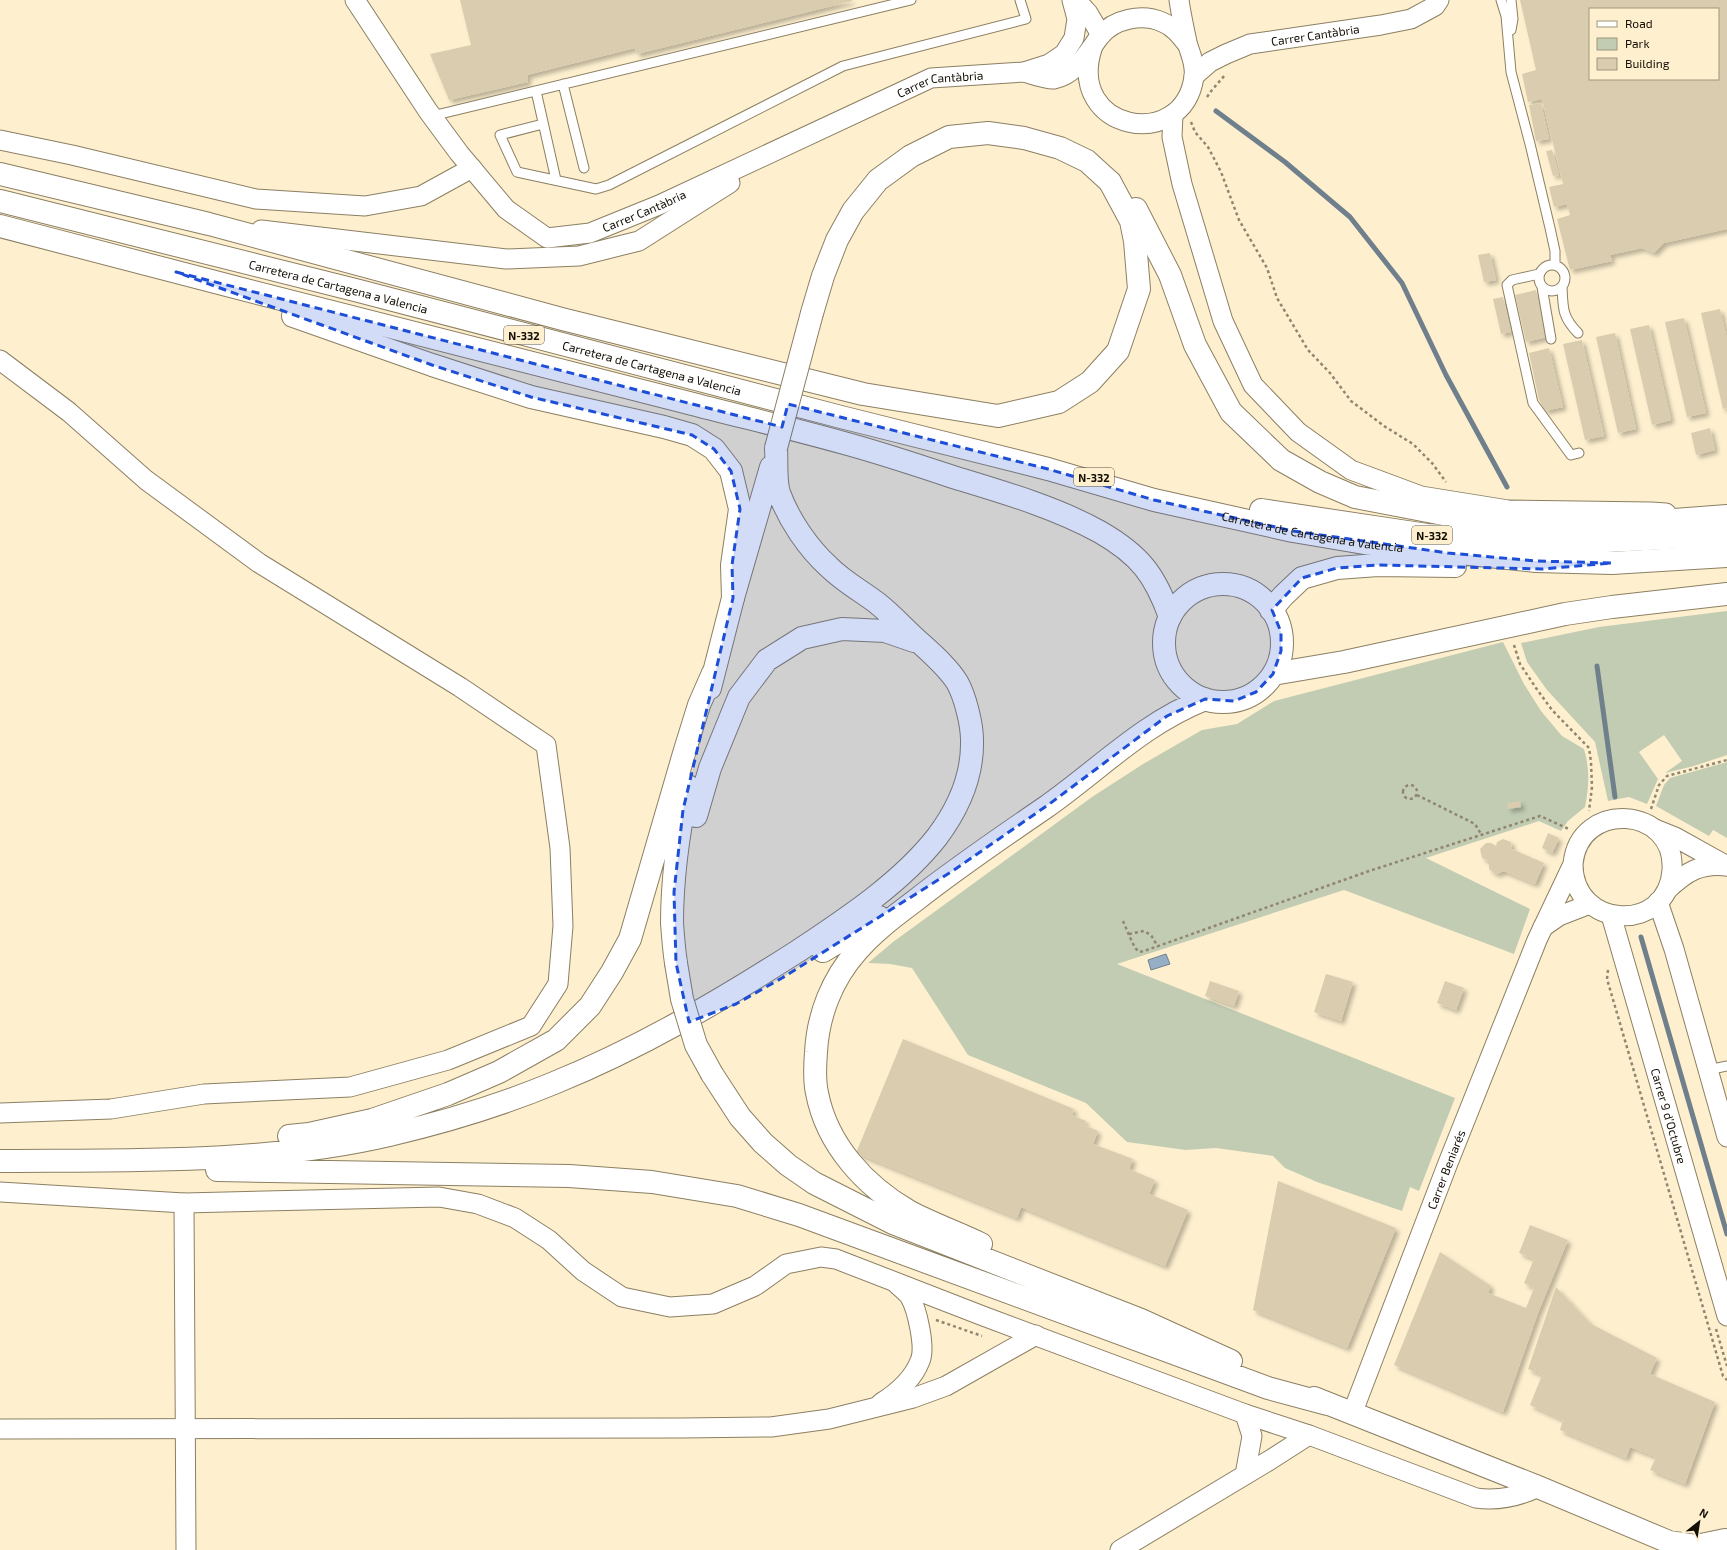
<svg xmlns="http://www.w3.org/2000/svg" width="1727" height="1550" font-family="'Exo 2',sans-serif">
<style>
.green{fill:#c2ccb3}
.water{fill:#97afc6;stroke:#707f8c}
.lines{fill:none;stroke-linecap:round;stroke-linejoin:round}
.stream{stroke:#707f8c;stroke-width:5}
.building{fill:#dacdaf;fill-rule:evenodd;filter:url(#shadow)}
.lane-casing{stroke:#8c7f62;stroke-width:11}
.street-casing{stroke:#8c7f62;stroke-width:21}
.secondary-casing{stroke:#8c7f62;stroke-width:24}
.highway-casing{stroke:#8c7f62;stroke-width:24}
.path{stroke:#908670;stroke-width:2.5;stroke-dasharray:3 3;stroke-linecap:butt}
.lane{stroke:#fff;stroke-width:9}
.street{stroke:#fff;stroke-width:19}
.secondary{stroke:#fff;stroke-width:22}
.highway{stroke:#fff;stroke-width:22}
.secondary-bridge-casing{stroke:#8c7f62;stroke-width:24;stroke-linecap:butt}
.secondary-bridge{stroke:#fff;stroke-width:22}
.marked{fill:#1d4ed8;fill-opacity:0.2;stroke:#1d4ed8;stroke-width:3;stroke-dasharray:8 5;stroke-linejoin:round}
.labels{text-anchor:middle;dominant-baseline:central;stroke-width:4;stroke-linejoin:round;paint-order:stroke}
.shield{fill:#fef0cf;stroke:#5a5242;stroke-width:1}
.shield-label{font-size:11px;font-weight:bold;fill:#140f05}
.street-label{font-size:12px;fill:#140f05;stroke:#fef0cf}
</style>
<defs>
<filter id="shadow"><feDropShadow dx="3.5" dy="3.5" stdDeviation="2" flood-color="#0004"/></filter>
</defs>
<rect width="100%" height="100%" fill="#fef0cf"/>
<path class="green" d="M1727,611V755L1694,766L1665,773L1682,761L1664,735L1639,752L1658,779L1647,804L1629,797L1608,801L1595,742L1547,690L1527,662L1521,643L1599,627Z
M1503,642L1524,684L1541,711L1562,736L1584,749C1590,769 1589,787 1585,807L1568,821L1561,831L1539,821L1426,858L1530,909L1514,954L1344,890L1117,964L1455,1098L1419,1191L1410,1187L1402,1211L1317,1182L1285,1168L1273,1156L1216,1148L1186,1150L1127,1142L1086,1103L968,1055L912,968L890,964L868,963L893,942L1092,797L1143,764L1202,730L1237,724L1274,701Z
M1727,762V838L1713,830L1709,836L1656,806L1664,785L1670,778Z"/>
<path class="water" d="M1166,954L1170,964L1151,970L1148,960Z"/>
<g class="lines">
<path class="stream" d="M1216,111L1285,162L1350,217L1402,283L1446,375L1507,487
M1597,666L1615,797
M1641,937L1727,1234"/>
</g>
<path class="building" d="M460,0H852V1L637,54L635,48L527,75L528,82L449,100L430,54L471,45Z
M1520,0H1727V229L1664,243L1654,253L1642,248L1610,255L1612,261L1570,270L1557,219L1570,215L1567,204L1554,207L1549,187L1563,184L1542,99L1528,102L1522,74L1536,70ZM1590,9H1718V79H1590Z
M1541,103L1549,139L1536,141L1529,105Z
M1552,150L1559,175L1553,176L1546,151Z
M1490,253L1496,280L1484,282L1478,255Z
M1536,290L1547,337L1526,342L1515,295Z
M1503,297L1511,332L1501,334L1493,299Z
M1720,309L1727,340V408L1723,409L1701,313Z
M1684,318L1706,413L1687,417L1665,322Z
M1649,325L1671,420L1652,425L1630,329Z
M1615,333L1636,429L1618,433L1596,337Z
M1582,340L1604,436L1585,440L1563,344Z
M1549,348L1563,407L1545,411L1539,400L1529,353Z
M1710,428L1715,450L1696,455L1691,433Z
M1520,801L1521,807L1508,809L1507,803Z
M1548,833L1559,838L1552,853L1542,848Z
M1503,839L1511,842L1512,849L1544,863L1535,884L1504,871L1496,874L1489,869V861L1482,858L1480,849L1486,843H1491L1496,846L1497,842Z
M1326,974L1353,982L1341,1021L1314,1012Z
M1210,981L1239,991L1234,1006L1205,996Z
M1445,981L1464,988L1456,1010L1437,1003Z
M903,1039L1074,1109L1072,1115L1086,1121L1084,1125L1098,1131L1093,1144L1133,1159L1129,1169L1155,1180L1149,1194L1188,1210L1165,1266L1021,1207L1017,1218L856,1153Z
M1278,1181L1396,1228L1347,1348L1253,1310Z
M1530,1225L1568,1240L1538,1313L1503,1412L1394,1365L1440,1252L1491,1286L1488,1293L1526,1308L1534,1288L1524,1283L1534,1259L1519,1253Z
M1556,1287L1591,1324L1657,1358L1650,1374L1715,1402L1685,1484L1650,1470L1656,1457L1630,1447L1626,1458L1560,1430L1563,1420L1530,1405L1542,1375L1528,1369Z"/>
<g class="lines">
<g class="lane-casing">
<path id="lane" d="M1501,0L1506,16L1511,72L1530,144L1550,228L1555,251V265
M1511,0L1513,19L1511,30
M563,84L584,168
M536,91L556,180
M432,116L911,0
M543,124L500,135L517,172L596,189L609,185L843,66L1026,19L1020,0
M1539 278a13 13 0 1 1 26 0a13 13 0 1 1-26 0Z
M1539,274L1512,280L1507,285L1533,403L1571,455L1579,453
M1562,286C1563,308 1562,317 1578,333
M1542,287L1551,339
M1708,1070L1727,1066"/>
</g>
<g class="street-casing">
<g id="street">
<path id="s1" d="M355,0L428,111L459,153L506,209L547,238L590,233L659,205L931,78L1024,72L1049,64L1064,54L1074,38L1077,19L1072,0"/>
<path d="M1076,0L1088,13L1101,35"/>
<path d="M1092,49C1066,131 1183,153 1194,77C1196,64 1190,54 1187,42C1184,28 1181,14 1179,0"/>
<path d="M1024,72C1031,74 1047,80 1054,79C1077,74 1087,53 1100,36C1114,19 1142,13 1162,22C1173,26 1180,35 1187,44"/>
<path id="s2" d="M1194,76L1210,62L1226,54L1250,44L1381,25L1411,19L1435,6L1439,0"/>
<path d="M1173,114L1172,137L1182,184L1223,321L1253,385L1298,432L1351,470L1421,496L1508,510L1651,512L1666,513"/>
<path d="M0,140L72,155L256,199L365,206L421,196L472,168"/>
<path d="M261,230L506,259L579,256L639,241L730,183"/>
<path d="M0,360L69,412L146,480L259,563L460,687L546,745L560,848L563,926L558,984L531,1026L448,1060L350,1087L204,1094L111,1109L0,1113"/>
<path d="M1655,829L1675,837L1727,866"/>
<path d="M1667,890C1686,872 1700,863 1727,866"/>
<path d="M1658,902L1674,949L1727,1137"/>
<path id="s3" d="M1611,915L1727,1316"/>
<path d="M1543,927L1559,916L1590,904"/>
<path d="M0,1192L184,1203L439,1197L478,1204L515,1218L549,1240L583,1271L622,1297L670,1307L713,1304L755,1286L786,1264L821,1257L836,1259L983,1316L1245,1414L1309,1435L1476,1498C1498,1501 1518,1497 1538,1487"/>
<path d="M184,1203L186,1550"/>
<path d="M881,1403C897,1393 913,1379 920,1361C926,1348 917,1309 910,1297C907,1292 901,1288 897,1284"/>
<path d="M1245,1414L1252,1436L1245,1475"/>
<path id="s4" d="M1352,1414L1448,1163L1537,940L1573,864C1579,799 1676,806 1672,870C1668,934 1573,930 1573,864"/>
<path d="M0,1429L682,1428L771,1427L829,1419L913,1398L946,1386L1036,1335"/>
<path d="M1120,1550L1270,1460L1309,1435"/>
</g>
</g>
<g class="secondary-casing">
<path id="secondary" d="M812,313L823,276L837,240L853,211L878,180L911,156L949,137L988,133L1024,138L1060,148L1087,161L1110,182
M1164 643a59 59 0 1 1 118 0a59 59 0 1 1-118 0Z
M1273,674L1344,662L1565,614L1612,607L1727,594
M710,688L733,598L771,467
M696,816L710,768L739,697L767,660L802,638L842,629L885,631L914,641
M823,951L879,917
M676,963C674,950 673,937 672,923C672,879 679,829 688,786
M712,1074L740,1117L763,1143L788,1165L814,1183L893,1223L1141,1320L1231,1361
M289,1136L309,1134L372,1120L448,1094L499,1072L556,1040L590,1006L612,972L630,939L685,750L699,705L713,673
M0,1161C126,1160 266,1164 389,1135C445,1122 501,1105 554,1083C640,1048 720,1001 798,951C846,919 901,883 937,837C958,809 973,776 972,740C972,724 965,696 957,682C947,666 930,652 916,639C903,627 891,614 877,603C861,591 843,581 829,567C808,548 789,520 779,493C775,480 777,462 776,448
M217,1170L569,1176L652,1182L737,1196L799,1215L1268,1388L1327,1404
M981,1244C958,1233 933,1224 910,1212C865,1186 827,1145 817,1093C814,1080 815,1065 816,1052C818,1015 832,979 857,951C874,931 895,916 916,900C958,867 1002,837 1046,807C1100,769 1142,724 1205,699
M1314,1398L1538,1487L1669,1542L1680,1550
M1669,1542L1696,1546L1725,1540"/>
</g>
<g class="highway-casing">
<g id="highway">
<path d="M0,174L209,224L562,319L863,394L998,416L1059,402L1090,382L1118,351L1139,289L1135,241L1131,221L1110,182"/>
<path id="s5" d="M0,201L359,291L841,417L1048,469L1154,500L1293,531L1364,543L1536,561L1612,563L1727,556"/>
<path d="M1136,209L1170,275L1195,345L1231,412L1281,460L1320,482L1355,497L1459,517L1562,523H1634L1727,516"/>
<path d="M0,226C228,286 456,344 685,402C738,416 791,428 844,443C881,453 917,465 953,477C1002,492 1055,507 1100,532C1140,555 1155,575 1170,617"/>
<path d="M293,316L432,365L531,397L664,427L692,435L714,449L731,471L740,509L732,565L733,598"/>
<path d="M1261,510L1427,535L1527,541H1607L1727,535"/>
<path d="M1271,610L1283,596L1302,578L1337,568L1378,565L1455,566"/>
</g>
</g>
<path class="path" d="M1207,97L1212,90L1225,75
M1191,122L1195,132L1208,147L1221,172L1239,220L1267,268L1277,298L1308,350L1330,373L1351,401L1384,426L1413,444L1432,463L1446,482
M1514,645L1520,664L1536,688L1552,710L1589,748L1591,762L1592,787L1589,811
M1403 792a7 7 0 1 1 14 0a7 7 0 1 1-14 0Z
M1417,795L1475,824L1481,834
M1651,809L1659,785L1667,776L1727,760
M1123,921L1132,942L1136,949L1140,952L1147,950L1369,871L1540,816L1569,829
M1129,934L1144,931L1151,935L1158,947
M1608,970L1607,979L1723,1376L1727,1380
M936,1320L982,1336
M1716,1329L1727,1366"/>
<use href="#lane" class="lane"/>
<use href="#street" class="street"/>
<use href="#secondary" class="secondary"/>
<use href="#highway" class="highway"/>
<g class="secondary-bridge-casing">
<path id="secondary-bridge" d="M776,448L812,313
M676,963L682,999L696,1045L712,1074"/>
</g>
<use href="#secondary-bridge" class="secondary-bridge"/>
</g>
<path class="marked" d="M176,272L782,427L788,404L1048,469L1154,500L1293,531L1448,553L1536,561L1612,563L1542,569L1378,565L1337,568L1302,578L1272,610L1281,632V651L1273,674L1256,692L1234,701L1205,699L1167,716L1048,805L954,870L782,978L736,1004L689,1022L676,963L674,892L683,810L733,598L732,565L740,509L731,471L714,449L692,435L531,397L432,365Z"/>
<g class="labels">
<g class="shield">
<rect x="504" y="326" width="40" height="18" rx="3"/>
<rect x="1074" y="468" width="40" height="18" rx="3"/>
<rect x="1412" y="526" width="40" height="18" rx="3"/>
</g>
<g class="shield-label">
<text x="524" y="335">N-332</text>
<text x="1094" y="477">N-332</text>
<text x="1432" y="535">N-332</text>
</g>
<g class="street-label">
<text stroke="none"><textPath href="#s2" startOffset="131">Carrer Cantàbria</textPath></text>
<text stroke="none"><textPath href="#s1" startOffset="734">Carrer Cantàbria</textPath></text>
<text stroke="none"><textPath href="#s1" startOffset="410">Carrer Cantàbria</textPath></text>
<text stroke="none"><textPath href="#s5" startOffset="349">Carretera de Cartagena a Valencia</textPath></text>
<text stroke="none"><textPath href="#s5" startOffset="673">Carretera de Cartagena a Valencia</textPath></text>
<text stroke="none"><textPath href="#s5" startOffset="1354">Carretera de Cartagena a Valencia</textPath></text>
<text stroke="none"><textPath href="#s3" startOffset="209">Carrer 9 d’Octubre</textPath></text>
<text stroke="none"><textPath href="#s4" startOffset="262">Carrer Beniarés</textPath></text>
</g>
</g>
<rect x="1589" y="8" width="130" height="72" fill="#fef0cf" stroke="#a0967e"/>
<rect x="1597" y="21" width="20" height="6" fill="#ffffff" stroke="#a0967e"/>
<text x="1625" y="28" font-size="12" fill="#140f05">Road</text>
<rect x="1597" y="38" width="20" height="12" fill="#c2ccb3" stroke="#a0967e"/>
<text x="1625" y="48" font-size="12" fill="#140f05">Park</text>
<rect x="1597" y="58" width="20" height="12" fill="#dacdaf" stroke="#a0967e"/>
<text x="1625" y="68" font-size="12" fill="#140f05">Building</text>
<g transform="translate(1699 1522) rotate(30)" stroke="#fef0cf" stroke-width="3" paint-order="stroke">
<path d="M0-3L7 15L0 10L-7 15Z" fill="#140f05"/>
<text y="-6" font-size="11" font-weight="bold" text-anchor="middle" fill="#140f05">N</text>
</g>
</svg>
